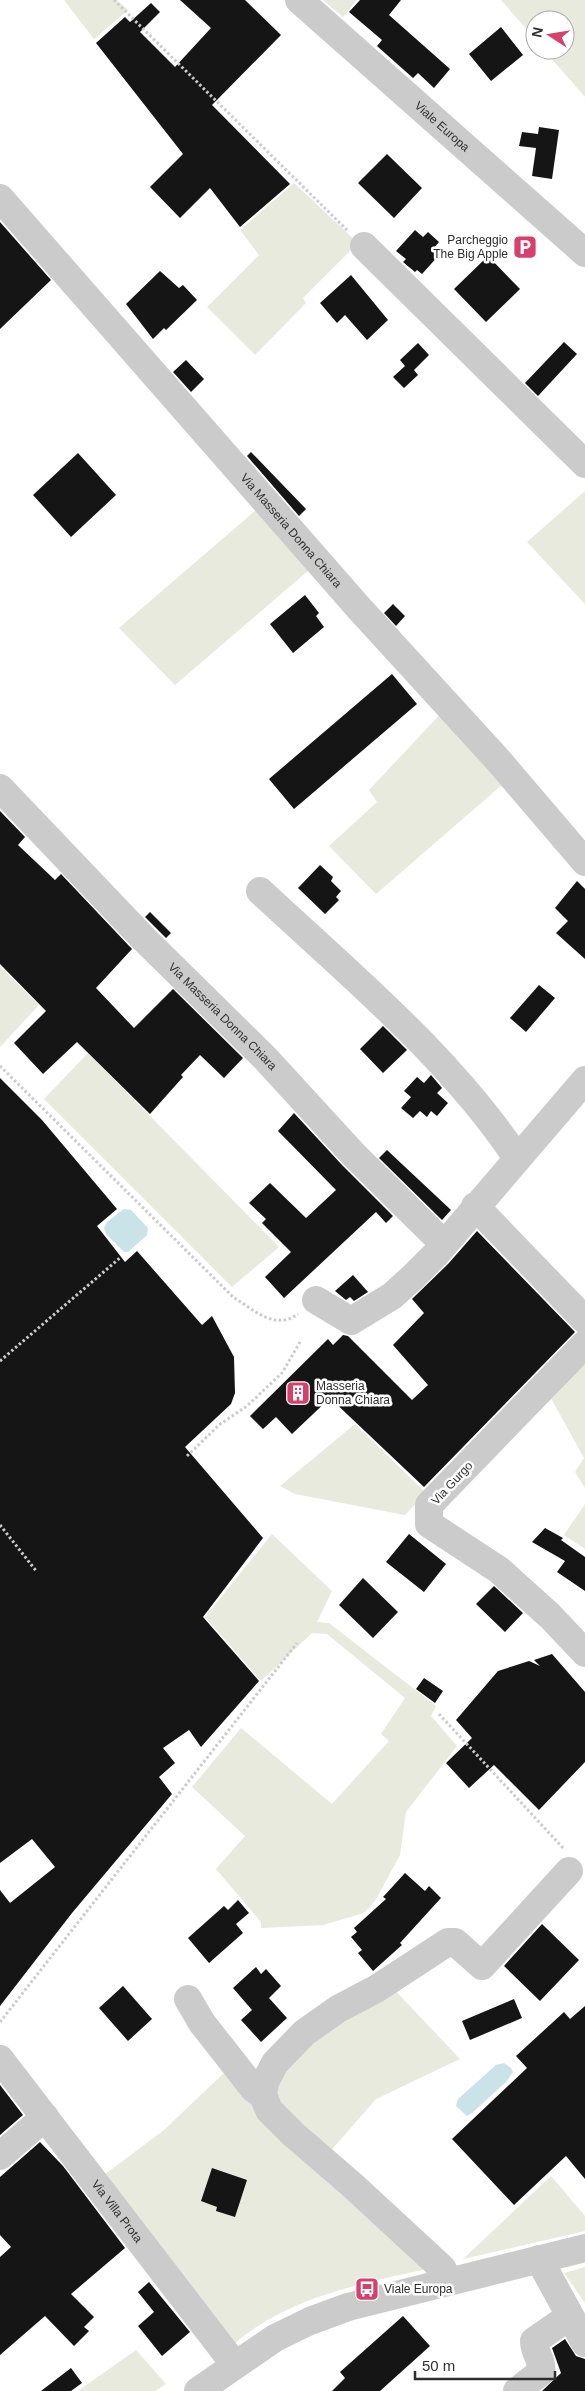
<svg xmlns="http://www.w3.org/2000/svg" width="585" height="2391" font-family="Arial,sans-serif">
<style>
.green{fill:#e7eadd}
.water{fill:#cae3e8}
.building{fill:#151515}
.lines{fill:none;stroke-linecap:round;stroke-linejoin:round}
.path{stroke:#cbcbcb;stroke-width:3;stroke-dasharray:2.5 2.5;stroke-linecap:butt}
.minor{stroke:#cbcbcb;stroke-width:28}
.labels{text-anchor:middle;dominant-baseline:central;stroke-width:5;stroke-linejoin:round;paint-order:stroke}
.street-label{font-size:12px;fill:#2e2e2e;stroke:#fff}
.poi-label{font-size:12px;fill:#2e2e2e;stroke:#fff;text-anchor:start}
</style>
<rect width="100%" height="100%" fill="#fff"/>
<path class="green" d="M64,0H117L128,10L94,39Z
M323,0H357L343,17Z
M501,0H585V97L544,50H565V20H535V39Z
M294,183L358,243L303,298L306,303L255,355L207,307L259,255L240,230Z
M585,491V604L527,542Z
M263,504L316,564L175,685L119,628Z
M445,709L510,778L376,894L329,846L377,802L369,790Z
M0,966L39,1005L0,1047Z
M88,1053L279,1247L232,1287L44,1099Z
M585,1354V1488L575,1472L584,1458L547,1391Z
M355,1424L426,1493L405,1515L295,1494L280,1486Z
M585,1504V1549L564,1535Z
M272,1534L332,1591L317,1622L329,1623L436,1706L431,1716L457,1746L406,1812L400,1855L375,1901L364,1913L323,1925L261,1928V1922L216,1869L245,1836L192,1787L241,1728L332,1804L389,1741L381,1734L405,1698L327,1634L312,1633L261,1681L205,1617Z
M391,1986L460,2059L376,2099L327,2155L274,2101L275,2075L306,2039Z
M226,2071L435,2267C365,2283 289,2296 234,2344L100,2178L164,2130Z
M551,2176L585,2216V2231L463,2259Z
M585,2267V2303L564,2273Z
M136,2350L166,2384L155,2391H78Z"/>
<path class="water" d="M124,1209L131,1210L148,1228L147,1235L128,1252H124L106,1234L104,1228L107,1222Z
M504,2063L511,2068L513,2072L506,2082L472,2113L467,2116L456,2106L458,2099L496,2065Z"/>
<path class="building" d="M180,0H245L281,35L212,105L290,184L240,227L210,188L180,218L150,187L183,154L96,43L125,17L130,22L151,3L160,12L140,32L175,67L211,28Z
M360,0H401L389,15L450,69L434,88L418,73L413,78L377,46L382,40L349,12Z
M501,27L523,55L491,81L469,54Z
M539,127L559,130L552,179L532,176L536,148L519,146L522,132L538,134Z
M387,154L422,188L394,218L358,183Z
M0,222L51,280L0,329Z
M415,230L423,237L428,232L439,242L434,248L440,254L422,274L417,270L415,272L403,262L406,259L396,251Z
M488,256L520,289L486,322L454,289Z
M160,271L179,288L183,285L197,300L166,330L164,328L153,339L126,304Z
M351,275L388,320L367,340L345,315L337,323L320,303Z
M564,342L577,354L538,396L525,383Z
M418,343L429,355L414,370L418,375L404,388L393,377L405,366L400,360Z
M186,360L204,379L191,392L173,372Z
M251,452L306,509L299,516L247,456Z
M78,453L116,495L71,537L33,495Z
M305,595L319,613L316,616L324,627L293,653L270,624Z
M393,604L405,616L396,626L384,613Z
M392,674L417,704L294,809L269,779Z
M0,811L25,837L18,845L55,880L61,874L132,949L96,988L134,1028L173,989L243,1058L224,1078L200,1055L181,1075L183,1077L150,1114L77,1042L43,1074L14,1043L46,1011L0,964Z
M320,865L333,877L331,881L341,891L336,897L339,900L325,914L298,888Z
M577,881L585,889V959L556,933L568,921L555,908Z
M150,912L171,933L166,938L145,917Z
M539,985L555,998L526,1032L510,1018Z
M383,1026L407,1050L383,1073L360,1049Z
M431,1075L442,1088L437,1093L448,1103L437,1116L431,1111L427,1117L420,1111L413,1118L401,1108L411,1097L404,1091L417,1077L424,1083Z
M0,1078L42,1120L117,1209L97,1226L125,1262L137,1251L202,1325L212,1316L234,1357L235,1393L231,1404L185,1447L263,1538L203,1617L259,1681L201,1747L189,1730L163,1748L175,1763L159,1777L172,1794L72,1913L0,2006V1890L10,1903L55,1867L32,1839L0,1863Z
M294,1113L342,1165L393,1216L386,1223L376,1212L284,1298L265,1277L291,1252L262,1223L266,1219L249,1203L270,1183L306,1218L336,1190L278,1131Z
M387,1150L451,1210L442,1220L379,1158Z
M477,1231L575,1332L424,1487L330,1398L292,1434L276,1417L263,1429L250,1416L328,1339L333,1345L343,1335L348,1336L412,1400L428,1385L393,1345L424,1313L412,1299L448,1264Z
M353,1275L368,1292L354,1301L350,1297L346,1300L335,1291Z
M545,1528L563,1538L561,1540L585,1557V1591L557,1572L565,1561L532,1542Z
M409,1534L446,1564L424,1592L386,1562Z
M363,1578L398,1612L373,1638L339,1605Z
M494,1586L523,1613L505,1632L476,1604Z
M552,1654L585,1692V1762L539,1810L494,1765L469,1788L446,1763L472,1738L456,1720L498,1671L529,1661L540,1666L534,1660Z
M424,1678L443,1691L435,1703L416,1689Z
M405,1873L425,1891L429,1886L441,1898L400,1943L402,1945L373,1971L358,1953L362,1950L351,1937L357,1932L354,1928L386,1899L383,1897Z
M238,1900L249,1913L236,1924L243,1933L209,1963L188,1938L224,1906L228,1910Z
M542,1924L579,1960L540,2001L504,1966Z
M256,1967L261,1974L266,1969L281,1986L269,1998L287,2018L261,2042L241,2020L252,2010L233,1988Z
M123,1986L152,2019L128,2041L99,2008Z
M514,1999L522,2018L470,2040L462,2021Z
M585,2006V2179L566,2156L514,2205L452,2139L527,2068L516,2056L564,2012L570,2019Z
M0,2085L23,2115L0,2135Z
M40,2142L63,2166L125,2248L71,2294L94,2317L84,2327L89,2331L74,2346L45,2316L0,2355V2257L11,2247L0,2235V2177Z
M212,2168L247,2180L235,2217L216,2211L217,2207L201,2201Z
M149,2282L190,2332L162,2356L138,2326L154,2312L138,2292Z
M403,2316L430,2346L380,2391H332L345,2378L340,2372Z
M565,2339L576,2356L585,2359V2391H542L561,2373L552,2348Z
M71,2368L82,2383L71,2391H41Z"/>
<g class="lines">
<path class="path" d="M114,0L349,232
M0,1066L233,1297C254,1310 275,1331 298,1314
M0,1361L121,1257
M187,1456L219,1425L247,1406L282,1373L300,1342
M0,1525L37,1572
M439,1714L564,1849
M0,2022L297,1643"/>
<g class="minor">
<path id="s1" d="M299,0L585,253"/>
<path id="s2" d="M0,198L358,607L497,759L585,862"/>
<path d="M364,246L585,464"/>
<path id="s3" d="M0,788L144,939L265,1058L353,1154L444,1244"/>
<path d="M260,891C350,975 448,1055 517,1158"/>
<path d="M475,1206L585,1320"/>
<path d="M316,1300L351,1321L392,1296L413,1277L437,1253L585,1080"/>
<path d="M585,1344L429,1505V1524L499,1570L550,1616L585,1653"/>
<path d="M188,1999L202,2023L254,2089L263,2095"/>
<path id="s4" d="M0,2059L235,2365"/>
<path d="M0,2156L45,2117"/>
<path d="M539,2259L585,2343"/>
<path d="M449,2281L442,2268L351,2184L293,2134L269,2110L263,2095L265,2082L275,2063L304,2033L338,2009L376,1989L448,1942H455L482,1966L569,1871"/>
<path d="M198,2391L275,2338L310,2321L348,2307L585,2248"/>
<path d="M517,2391L541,2372C543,2359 534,2354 534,2341L570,2316"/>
</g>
</g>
<defs>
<g id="parking-square" transform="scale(1.25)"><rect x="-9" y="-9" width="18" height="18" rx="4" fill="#d4416d" stroke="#fff"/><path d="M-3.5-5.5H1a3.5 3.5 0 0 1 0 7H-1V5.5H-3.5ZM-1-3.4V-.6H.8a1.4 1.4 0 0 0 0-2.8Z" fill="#fff"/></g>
<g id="building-square" transform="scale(1.25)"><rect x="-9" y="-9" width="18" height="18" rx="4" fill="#d4416d" stroke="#fff"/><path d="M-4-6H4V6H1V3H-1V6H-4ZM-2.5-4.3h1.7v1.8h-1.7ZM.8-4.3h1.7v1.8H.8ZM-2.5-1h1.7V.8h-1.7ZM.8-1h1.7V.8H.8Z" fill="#fff"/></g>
<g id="bus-square" transform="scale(1.25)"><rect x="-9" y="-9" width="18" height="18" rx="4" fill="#d4416d" stroke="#fff"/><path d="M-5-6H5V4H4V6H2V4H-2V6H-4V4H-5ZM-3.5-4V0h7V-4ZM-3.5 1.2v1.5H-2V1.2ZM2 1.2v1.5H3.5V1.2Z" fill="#fff"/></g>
</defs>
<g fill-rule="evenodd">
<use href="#parking-square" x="525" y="247"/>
<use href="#building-square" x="298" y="1393"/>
<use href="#bus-square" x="367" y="2289"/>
</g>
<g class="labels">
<g class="street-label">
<text stroke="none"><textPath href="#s1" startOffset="191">Viale Europa</textPath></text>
<text stroke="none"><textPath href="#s2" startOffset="442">Via Masseria Donna Chiara</textPath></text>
<text stroke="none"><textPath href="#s3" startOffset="319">Via Masseria Donna Chiara</textPath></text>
<text transform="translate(452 1483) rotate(-47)">Via Gurgo</text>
<text stroke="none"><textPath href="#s4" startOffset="192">Via Villa Prota</textPath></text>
</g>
<g class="poi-label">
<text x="508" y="240" text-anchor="end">Parcheggio<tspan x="508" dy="14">The Big Apple</tspan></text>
<text x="316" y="1386">Masseria<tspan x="316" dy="14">Donna Chiara</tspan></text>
<text x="384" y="2289">Viale Europa</text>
</g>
</g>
<g transform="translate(550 35) rotate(282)"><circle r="24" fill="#ffffff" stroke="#ababab"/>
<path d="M0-4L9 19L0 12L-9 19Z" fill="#d4416d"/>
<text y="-8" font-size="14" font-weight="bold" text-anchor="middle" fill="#2e2e2e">N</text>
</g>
<path d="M415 2371v8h140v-8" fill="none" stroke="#2e2e2e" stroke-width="2.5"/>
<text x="422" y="2371" font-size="15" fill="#2e2e2e" stroke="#ffffff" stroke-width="4" paint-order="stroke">50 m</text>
</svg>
